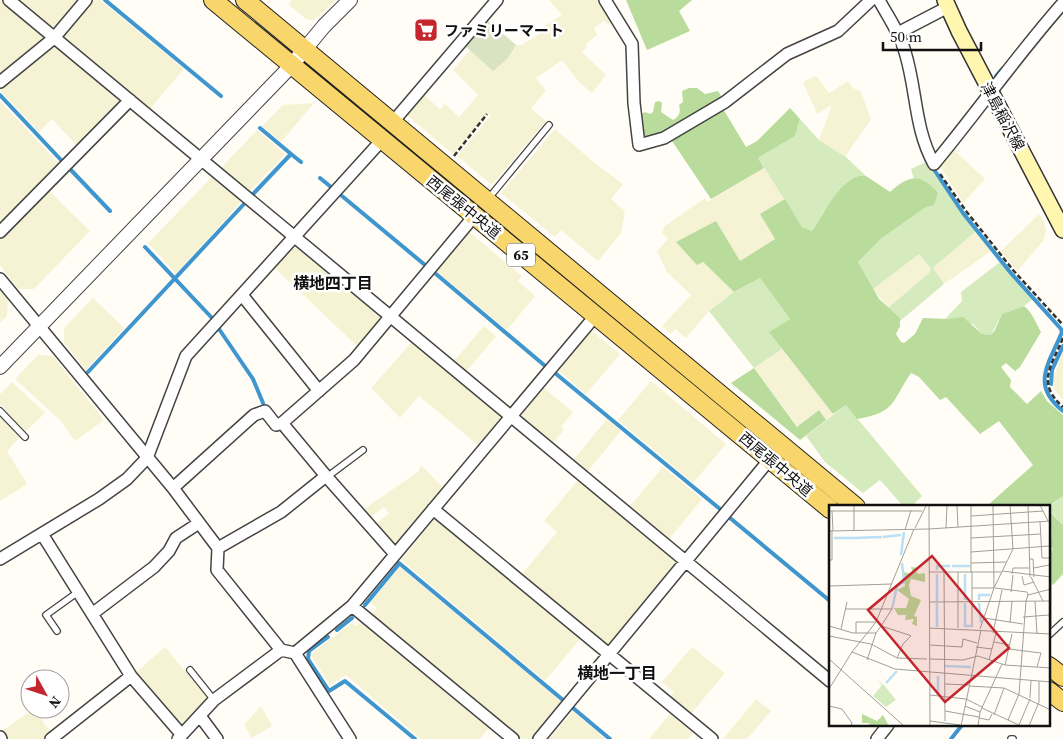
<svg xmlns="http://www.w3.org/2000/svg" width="1063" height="739" font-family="'Source Serif 4','Noto Sans JP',serif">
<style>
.farmland{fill:#f6f3d4}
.green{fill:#d5ebbd}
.forest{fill:#b9dc9c}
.cemetery{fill:#d9e3c4}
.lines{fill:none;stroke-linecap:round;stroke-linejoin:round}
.stream{stroke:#3f96cf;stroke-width:4}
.service-casing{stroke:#444;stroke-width:8}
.minor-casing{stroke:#444;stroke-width:14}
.tertiary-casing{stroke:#444;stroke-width:16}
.secondary-casing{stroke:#333;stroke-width:18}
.primary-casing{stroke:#222;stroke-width:20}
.path{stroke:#333;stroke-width:2.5;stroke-dasharray:5 2.5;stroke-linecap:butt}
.service{stroke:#fff;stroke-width:5.5}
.minor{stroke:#fff;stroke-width:11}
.tertiary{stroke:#fff;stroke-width:14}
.secondary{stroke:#fff6b0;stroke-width:15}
.primary{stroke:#f9d66b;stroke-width:18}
.labels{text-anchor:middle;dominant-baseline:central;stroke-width:5;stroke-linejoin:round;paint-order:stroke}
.shield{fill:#fff;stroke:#585858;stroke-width:1}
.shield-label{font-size:14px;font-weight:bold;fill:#111}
.poi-label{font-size:15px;font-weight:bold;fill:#111;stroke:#fff;text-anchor:start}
.street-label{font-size:15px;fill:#111;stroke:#fff}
.neighbourhood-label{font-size:16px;font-weight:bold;fill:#111;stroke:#fff}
.inset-river{fill:none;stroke:#b9e0f7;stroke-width:2.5}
.inset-road{fill:none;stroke:#a09f9a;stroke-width:1}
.view{fill:#c4262e;fill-opacity:0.15;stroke:#c4262e;stroke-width:2.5}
.inset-edge{fill:none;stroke:#111;stroke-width:2.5}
</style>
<rect width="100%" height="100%" fill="#fffdf5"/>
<path class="farmland" d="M0,0L44,37V42L0,76Z
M18,0H79L56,27L49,26Z
M92,0H100L184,69L149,110L65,41L64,33Z
M292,0H336L314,20L306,19L288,4Z
M549,0H602L613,20L608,25L604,21L594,28L597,35L586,44L587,46L582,52L606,75L592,93L578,81L562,60L536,78L546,91L531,108L546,121L492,185L457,156L491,115L488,113L453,154L407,115L424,95L440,109L445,104L459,117L478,95L453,70L470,50L492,70L508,58L516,45H522L545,30L543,27L562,15Z
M50,48L59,49L121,100V104L78,147L52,119L39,132L0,90Z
M816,76L829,93L848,81L853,88L861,92L871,119L845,157L819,140L832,105L817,114L803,82Z
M0,101L59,164L0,226Z
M314,103L281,142L262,126L283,105Z
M555,129L597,165L623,184L611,199L625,211L621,233L598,261L561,230L555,237L501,193Z
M257,130L285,154L250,191L221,168Z
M952,148L985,179L963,203L938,163Z
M764,168L785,199L760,214L775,239L740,261L676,242L697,264L702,261L734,292L709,311L686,338L675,329L671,334L662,326L691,295L667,272L657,251L668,239L662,233L665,226L705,198L707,202Z
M212,177L242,201L176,274L148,243Z
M47,189L90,231L34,289H18L0,265V238Z
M1039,214L1044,221L1046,231L1043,241L1017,271L1001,251Z
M468,231L522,276L518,281L535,296L507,330L435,270Z
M976,231L991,251L944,284L933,268Z
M299,248L380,315V320L357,346L275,268L293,249Z
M919,253L931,270L929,273L888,308L873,289Z
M0,289L8,299L7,316L0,323Z
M93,298L124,328L86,370L64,343V328Z
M484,326L496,336L467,371L454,361Z
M590,330L620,354L586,394L557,369Z
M412,342L499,414L500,420L478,445L419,396L400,418L371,388Z
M782,349L833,414L826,420L819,410L798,427L754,368Z
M1063,352V400L1054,389L1053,379Z
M38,355L53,356L104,420L75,441L60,420L15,379Z
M651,381L726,444L693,483L618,420Z
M12,382L45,413L25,432L0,404V394Z
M543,387L573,412L561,427L564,430L553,443L523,418L522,412Z
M0,415L20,437L7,451L27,484L0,501Z
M607,419L621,431L587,472L573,460Z
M421,465L443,488L397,543L393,544L376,524L389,513L384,507L371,517L364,509L418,472Z
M663,467L702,499L669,539L630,506Z
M579,479L675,560L676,566L611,644H606L522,574L557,532L544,521Z
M433,521H438L580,639L545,681L401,560Z
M400,567L562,702L532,739H522L371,615L377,608L370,602Z
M360,622L489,728L480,739H421L346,675L330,685L311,655L312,653L352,623L356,626Z
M165,647L208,699L182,726L178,725L135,673Z
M692,647L725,673L690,715L669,698L674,692L662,682Z
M756,699L771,711L747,739H723Z
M261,706L272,726L252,738L244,725Z
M34,709L51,733L45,739H8L2,731Z
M573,711L606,739H549Z
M670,714L693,733L688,739H649Z"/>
<path class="green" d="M800,119L819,140L847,158L866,176C841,175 824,214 812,231L802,227L758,158L795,136Z
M926,162L976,231L933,268L944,284L900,321L899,317L888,308L929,273L931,269L919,254L873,289L858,262L882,238L926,207L922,180L914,179L911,169Z
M1000,262L1033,299L1024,306L1002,314L991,335L982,334L973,324L945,319L962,301L961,292Z
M760,278L790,319L770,332L782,349L754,368L709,311L734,292Z
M846,405L922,496L912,506H903L880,480L863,493L825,462L806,436Z
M1063,496V525L1049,510V507Z"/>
<path class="forest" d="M626,0H692L679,11L690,31L647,50Z
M689,88H697L705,94L718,91L723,99L647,141L641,136L638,116L645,112L650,114L653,112L655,102L659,101L662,103L661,112L673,120C679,116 681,113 679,105L683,102L682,91Z
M722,107L746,147L757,141L790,108L800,119L795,136L758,158L764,168L711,199L670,138Z
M859,176H866L890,192C908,176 920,172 938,193L934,205L926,207L882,238L858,262L879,299L900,318V326L896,334L901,342L904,343L915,334L923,318L948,319L963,317L982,334L991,335L995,330L1002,314L1024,306C1032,312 1036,323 1041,332L1020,367L1015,371L1006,363L1001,367L1011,380L1010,387L1027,404L1041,391L1047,401L1063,415V496L1049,506H987L1033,465L999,421L980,434L946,397L940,400L919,377L911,373C891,402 897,412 857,419L846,405L833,414L769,332L790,319L760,278L734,292L703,262L697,265L676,242L716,221L740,261L775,239L760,214L785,199L802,227L812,231C825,213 836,184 859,176Z
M754,368L797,427L819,410L826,420L800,440L731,383Z
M1049,511L1063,525V574L1053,585L1049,581V553L1053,549L1049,545Z"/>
<path class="cemetery" d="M487,20L516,45L508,58L493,71L465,46Z"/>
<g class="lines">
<path class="stream" d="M105,0L221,96
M996,76L1003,68
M0,95L62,161
M291,154L301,162
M931,165L963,213L1010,272L1061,329L1062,332C1049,364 1030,385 1063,411
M70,169L110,211
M320,178L331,187
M254,193L291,154L260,128
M342,196L425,265
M145,247L212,318
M436,274L544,365
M219,329L253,379L263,403
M88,372L244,204
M555,373L720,509
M1051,384L1052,370L1063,346
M730,518L830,601
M399,563L563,700
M365,605L399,564
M337,630L352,618
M328,637L309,651L308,659L329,691L345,681L415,739
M573,708L610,739
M951,739L962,725"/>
<g class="service-casing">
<path id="service" d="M488,199L549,125
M0,411L25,437
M327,477L363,450
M57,631L46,615L78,592
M1049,635L1063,622
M190,670L214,700
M1011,739H1013"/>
</g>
<g class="minor-casing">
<path id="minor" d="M9,0L830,681
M605,0L632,44L634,103L639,145L664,138L725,102L787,54L838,31L871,0
M879,0C888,17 900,33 905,52C917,90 914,128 934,164C978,111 1017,55 1063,3
M898,33L948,7
M0,82L54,38L86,0
M392,123L497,0
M0,232L130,100
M0,279L173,488L218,548L217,570L281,650
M242,295L319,391
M326,476L395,554
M173,488L254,415L265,411L276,425L282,423
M433,509L712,739
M42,534L131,676L182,735
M218,548L281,512L326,476L282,423L354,360L475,215
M0,559L99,499L127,479L147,458L186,356L382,140
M352,606L513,739
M92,614L154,567L169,551L176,538L199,523
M295,653L352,606L596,315
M200,716L217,739
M0,737L1,739
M51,739L131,676
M178,739L214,700L281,650L295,653L350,739
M539,739L770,459
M877,739L888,725"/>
</g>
<g class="tertiary-casing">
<path id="tertiary" d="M0,367L291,66L324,26L350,0"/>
</g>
<g class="secondary-casing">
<path id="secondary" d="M945,0L959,31L1063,230"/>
</g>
<g class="primary-casing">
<path id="primary" d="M213,0L830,509
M245,0L856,507
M1049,666L1063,677
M1049,691L1063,702"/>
</g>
<path class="path" d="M454,156L487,114
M940,174L966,211L1013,270L1063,325
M1063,338C1051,367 1036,383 1063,407"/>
<use href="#service" class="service"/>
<use href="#minor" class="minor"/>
<use href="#tertiary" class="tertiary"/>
<use href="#secondary" class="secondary"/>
<use href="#primary" class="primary"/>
</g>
<defs>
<g id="supermarket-square" transform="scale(1.25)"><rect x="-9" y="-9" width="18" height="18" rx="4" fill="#c4262e" stroke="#fff"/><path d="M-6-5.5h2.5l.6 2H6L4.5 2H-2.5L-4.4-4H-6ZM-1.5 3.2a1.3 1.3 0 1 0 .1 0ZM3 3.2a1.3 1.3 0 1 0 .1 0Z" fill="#fff"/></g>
</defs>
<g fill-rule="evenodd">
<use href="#supermarket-square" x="426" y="30"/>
</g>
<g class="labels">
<rect class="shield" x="507" y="243.5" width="28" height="23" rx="4"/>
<g class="shield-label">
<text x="521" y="255">65</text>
</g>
<g class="poi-label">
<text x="444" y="30">ファミリーマート</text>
</g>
<g class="street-label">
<text transform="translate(1003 116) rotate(62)">津島稲沢線</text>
<text transform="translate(464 207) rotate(39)">西尾張中央道</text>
<text transform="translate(776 464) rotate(40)">西尾張中央道</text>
</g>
<g class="neighbourhood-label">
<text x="333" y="283">横地四丁目</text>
<text x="617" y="673">横地一丁目</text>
</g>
</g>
<g transform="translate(829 505)">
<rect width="221" height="221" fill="#fffdf5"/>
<path d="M47,174L55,180L67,195L57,202L44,191L53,180Z" fill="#d5ebbd"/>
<path d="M82,62L90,63L87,67L90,69L96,68V77L82,74L80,80L82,91L92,95L85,111L88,112V121L83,119L85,114L76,115L77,110H69L65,103H77L80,94L68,85L76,81L74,67L84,69ZM33,209L48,216L54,210L60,221H38L41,218H33Z" fill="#b9dc9c"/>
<path class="inset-river" d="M54,32L72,30M5,33H23M23,33L53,32M72,50L75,27M123,61H141M108,65V61H121M108,69V96M136,69V95M150,95V90H161M108,98V122M136,98V121H142M150,98L152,118M63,104L68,81L75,77L73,58M116,161L142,162M109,171V189M57,178L68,166"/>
<path class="inset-road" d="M100,0L101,221M120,0H154M199,0L201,72M211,0L219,16M128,1L129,22M142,1V67M0,6H93M3,6L4,26M142,11L214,6M211,16L213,53H220M86,23L97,1M117,23L118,0M76,25L82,5M0,26L100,24L222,16M25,26V0M142,33L212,29M222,35V124M142,47L220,41M201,54H204L205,72M0,55H3V26M142,58L177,57M205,63L220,60M173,66L222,72M100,67H172M115,67L116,216M129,67V123M143,67V122M183,69L184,63H200M193,71L195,80L205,77M202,72L214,96M0,81L63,79M143,83H165L164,0M166,83L198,87L199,90M182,87L184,70M206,96L208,129M101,97L220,96M16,104H63L52,121M194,112L220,110M155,113L194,119M181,118L183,96M0,121L24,128H47L52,121L80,130L82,131L74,139L68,153M100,123L222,129M12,124L18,97M151,124L165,83L184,44L181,0M27,128V117H47M164,128L173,85M0,131L42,139L68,153L98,154M165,137L181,140M101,140L133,142L134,134L148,138M147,142L163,144M180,144L212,148L208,162M23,147L66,164L222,177M0,154L75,221M101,154L134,155L149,151L176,160L222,163M38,155L47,128M160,155L167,128M176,160L183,129M116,179L140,180M140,181L175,183L222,205M0,184L23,147L47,117L85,24M101,190L137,194M201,193L202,175M137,194L153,202M0,201L13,204L23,218L22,221M136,201L151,207M153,203L192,221M116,206L150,212M165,210L175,183M150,213L160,215L163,209M179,215L190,189L197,96L199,90L222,84M101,216L131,220M190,220L201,194M132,221L152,125M149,221L151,207L173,159M200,221L210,197V176"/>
<path class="view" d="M103,51L180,143L116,197L39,105Z"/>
<rect width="221" height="221" class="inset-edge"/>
</g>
<g transform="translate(45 694) rotate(130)"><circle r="24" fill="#ffffff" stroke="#a0a0a0"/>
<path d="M0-4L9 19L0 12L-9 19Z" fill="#c4262e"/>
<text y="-8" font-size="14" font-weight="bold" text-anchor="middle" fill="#111111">N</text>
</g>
<path d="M883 42v8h98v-8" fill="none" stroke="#111111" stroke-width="2.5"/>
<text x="890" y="42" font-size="15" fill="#111111" stroke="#ffffff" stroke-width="4" paint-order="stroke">50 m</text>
</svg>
